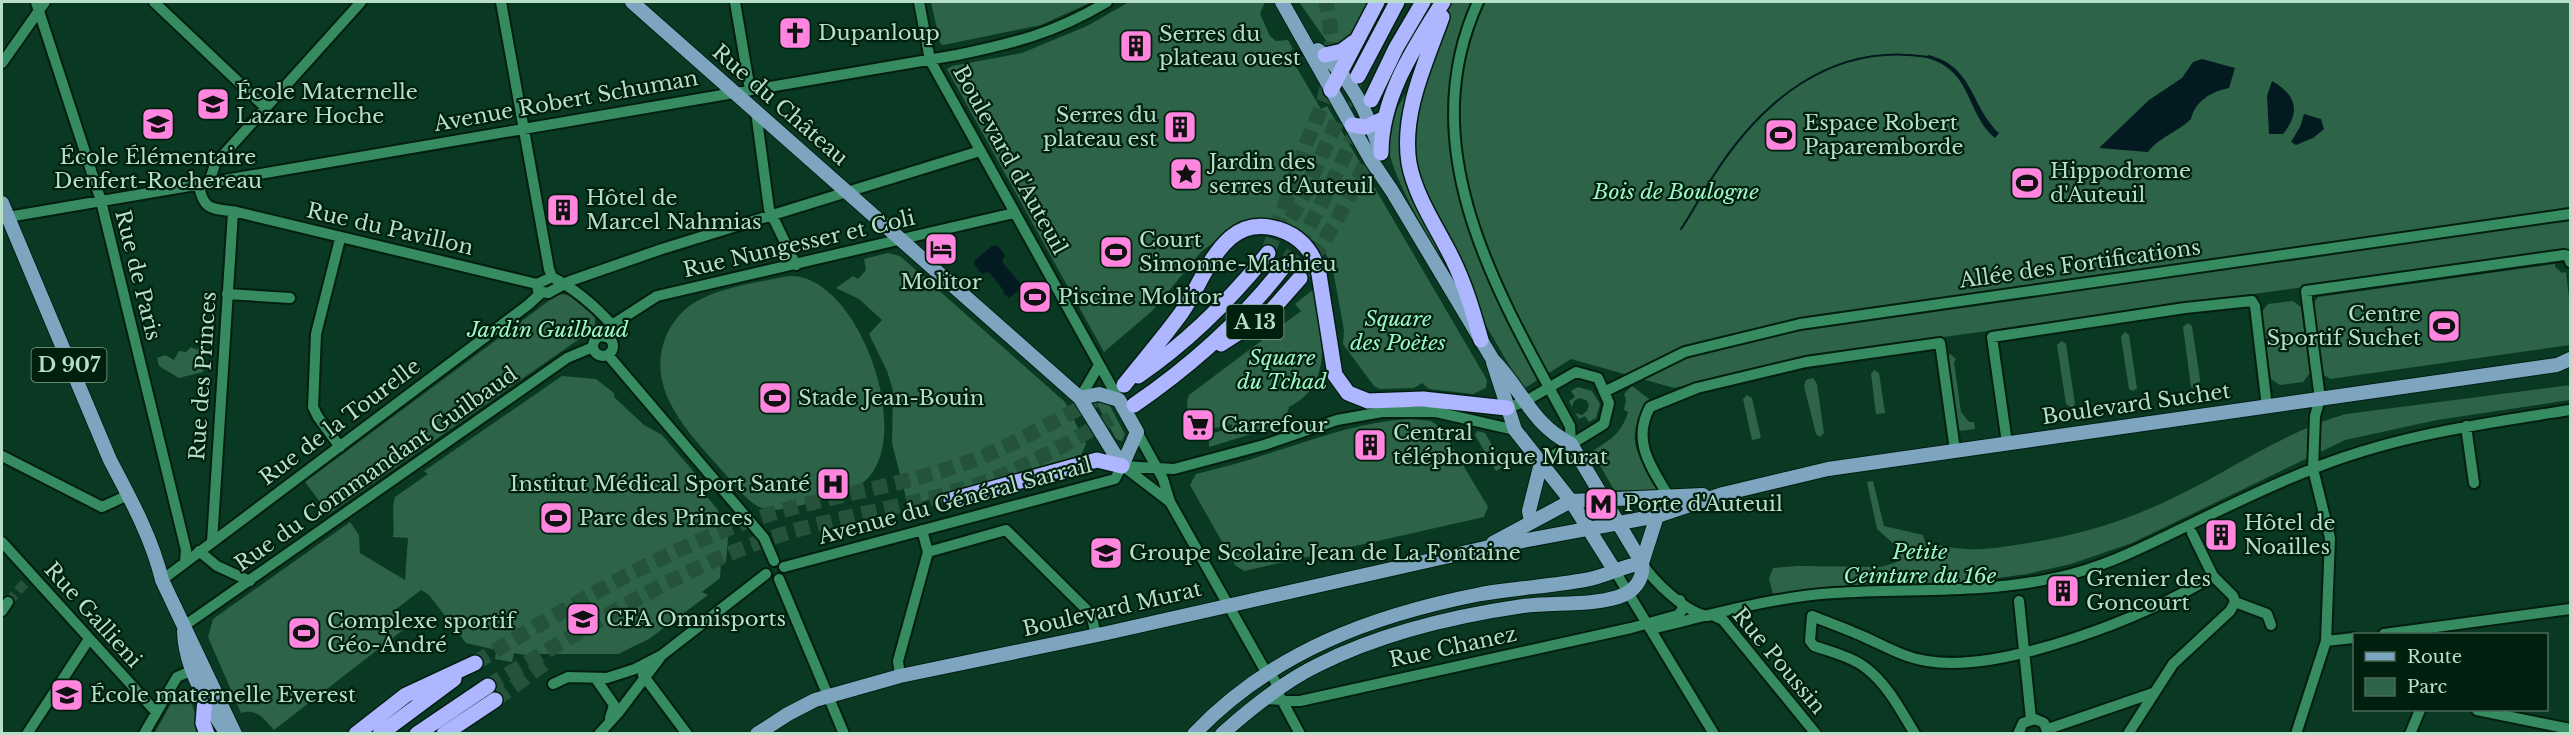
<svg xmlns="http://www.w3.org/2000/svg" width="2572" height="735" font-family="'Libre Baskerville',serif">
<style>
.green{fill:#2d6346}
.water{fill:#031a20}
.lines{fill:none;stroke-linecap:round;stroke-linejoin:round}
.stream{stroke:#031a20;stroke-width:2}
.minor-tunnel{stroke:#24523b;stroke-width:10;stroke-dasharray:10 5;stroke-linecap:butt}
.highway-tunnel{stroke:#24523b;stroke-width:15;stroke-dasharray:15 8;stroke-linecap:butt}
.minor-casing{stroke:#031e10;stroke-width:14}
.major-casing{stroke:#031e10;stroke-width:16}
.highway-casing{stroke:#031e10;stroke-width:18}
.minor{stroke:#368b60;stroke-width:10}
.major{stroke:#7da5bf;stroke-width:14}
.highway{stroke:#adb6ff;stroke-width:15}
.labels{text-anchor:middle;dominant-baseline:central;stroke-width:4.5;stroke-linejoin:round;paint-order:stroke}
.shield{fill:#001f0e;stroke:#80a58f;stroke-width:1.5}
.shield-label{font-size:20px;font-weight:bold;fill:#b7dec6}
.poi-label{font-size:21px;fill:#b7dec6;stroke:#001f0e;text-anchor:start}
.street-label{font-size:21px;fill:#b7dec6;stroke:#001f0e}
.park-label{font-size:21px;font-style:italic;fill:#9ef6c4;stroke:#001f0e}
</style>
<rect width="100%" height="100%" fill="#0a3923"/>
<path class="green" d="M931,2H1092L1041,25L943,45L940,43Z
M1129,2H1265L1260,14L1270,36L1276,41L1288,40L1293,49L1288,53L1321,109L1327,106L1487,380L1486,388L1473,394L1429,389L1422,383L1414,388L1380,389L1374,386L1343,344L1344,330L1332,265L1321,246L1295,229L1236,226L1202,251L1152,311L1104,352L947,69L952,66L1022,53L1087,26Z
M1299,2H1370L1345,44L1330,46Z
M1449,2H2570V250L1799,357L1674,388L1571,359L1523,389L1484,322L1470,284L1414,169L1412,136L1426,79L1450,19L1441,14Z
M1413,81L1405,105L1401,135L1454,279C1436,247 1380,165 1388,130C1392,114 1405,96 1413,81Z
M888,253L900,256L1065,402L1086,444L1081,455L921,502L923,513L911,517L892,443L893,390L887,371L869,334L882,320L859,299L836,288L853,276L858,279L866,270L864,259Z
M2555,264V267L2562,273L2566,272L2570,306V345L2330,379L2324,375L2313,304L2318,297Z
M789,276C858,273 916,436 865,481C851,493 827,498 810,503C761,516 758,512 726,475C692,436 642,390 667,334C674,319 686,306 701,299C727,286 760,282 789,276Z
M1314,289C1321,332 1336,384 1289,407L1284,424L1209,447V434L1232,428V424C1224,426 1216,429 1207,428C1191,427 1183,409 1189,395L1301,311L1295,304Z
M558,294L569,295L595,317V328L329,514L305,482Z
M2293,301L2301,307L2310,373L2303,382L2280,385L2271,379L2261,313L2268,304Z
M2188,323L2192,326L2201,386L2196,390L2191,387L2183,327Z
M2125,332L2129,335L2137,388L2133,391L2129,389L2121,337Z
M2062,341L2066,344L2075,404L2072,408L2066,404L2057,345Z
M200,345H205L203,372L179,378L159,366L157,358L165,355L174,360L179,351L186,352L191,347L197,350Z
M1950,354L1956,359L1954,362L1961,412L1969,422H1974L1975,429L1958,431L1948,357Z
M1874,370L1879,373L1885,413L1876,414L1871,374Z
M562,376L596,379L614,393V397L644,425L662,435L711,492L707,493L708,498L718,510L719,526L729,527L726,562L721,561L720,578L702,592L708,595L649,639L618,654H532L531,656L514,653L512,662L495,659L496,650L466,643L429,595L421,590L395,610L394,617L403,630L274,730C264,719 257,708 241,713L208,637L213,619L350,522L359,535L360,553L405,580L408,538L393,537C395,523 391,511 395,497L428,474L424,471Z
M1813,378L1817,384L1824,433L1820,437L1816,434L1804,386L1806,380Z
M2570,385V400L2437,420L2345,440L2132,543L2071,564L2027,574L1946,585L1838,586L1773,594L1769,579L1773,568L1798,566L1881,567L1897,562V547L1877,529L1867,482L1873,481L1884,526L1923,535L1925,542C1965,553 1987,550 2028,543C2073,536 2116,524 2158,505C2222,477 2279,433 2346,414Z
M1632,386L1649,399C1624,440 1635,450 1657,487L1656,492L1614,490L1593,453L1594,450C1612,439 1622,432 1628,412L1624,410L1626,400L1624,394Z
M1578,387L1592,391L1600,404L1596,418L1589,422L1585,416L1579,419L1575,413L1582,415L1587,411L1589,405L1586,400L1579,398L1574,401L1572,407L1569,401L1575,397L1571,391Z
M1747,395L1752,398L1761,438L1752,440L1743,399Z
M1102,401L1110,406L1125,434L1122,441L1116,439L1098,406V403Z
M1409,419L1431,421L1441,428L1488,507L1484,517L1244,571L1235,565L1190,485L1196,474C1220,468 1244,462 1267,454C1315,439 1359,422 1409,419Z
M1477,431L1485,433L1504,466L1496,471L1475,435Z
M181,690L189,696L202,733L154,734L177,693Z"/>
<path class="water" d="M1928,55C1974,66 1970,106 1999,133L1995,138C1965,112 1973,71 1927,58Z
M2202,59L2235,68L2229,88C2212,91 2195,101 2191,119C2178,132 2159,137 2148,152L2099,148L2149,100L2182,78L2193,62Z
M2272,81C2298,96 2300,113 2283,134H2269L2267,96Z
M2304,114L2321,119L2324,129L2313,138L2296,145L2291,142L2300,127Z
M992,246H998L1005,255L1002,262L1021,284L1022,288L1009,298L1003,293L1004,291L989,272L982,274L974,264L975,260Z"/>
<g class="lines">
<path class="stream" d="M1681,229C1692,213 1701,195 1712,178C1760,102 1831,41 1928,57"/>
<path class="minor-tunnel" d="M8,602L32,575"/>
<path class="highway-tunnel" d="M1279,238L1302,199L1356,79
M1268,253L1306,144L1324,101L1330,70L1332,37L1326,2
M1285,265C1316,220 1337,171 1361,122
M1300,278L1337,220L1374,147
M475,663C563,610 652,556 749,521C824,495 903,487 977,459C1017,443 1056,420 1095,400
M488,686C575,635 670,573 765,540C837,515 913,507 985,482C1035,464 1088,431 1134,405
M495,700L548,661"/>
<g class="minor-casing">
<path id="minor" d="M36,2L101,201L186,550L185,562
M154,2L266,108
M501,2L549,269L552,277
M735,2L750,90
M919,2L930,60L1119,400
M1478,2C1410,151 1500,297 1570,426L1571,444
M2,63L45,2
M756,112L769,209L796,265
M209,183L215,164L361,2
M199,185C203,212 214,208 237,212L537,284
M2,218L957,55C1015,43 1055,33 1107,2
M340,239L316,334L313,407L318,417L340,447
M537,284L538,291L548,293L570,281L662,249L980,151
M537,284L552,277C575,289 595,306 612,325
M227,294L290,298
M593 346a10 10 0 1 1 20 0a10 10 0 1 1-20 0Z
M605,337L612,325L657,296L1014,213
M608,355L764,538L774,561
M1606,391L1685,352L1800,324L2570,214
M1080,398L1099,365
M1507,408L1524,402L1576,372L1598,378L1609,403L1604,424L1541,463
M2466,426L2474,483
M1137,432L1163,479L1170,502L1266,672C1273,675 1278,684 1277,691L1300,734
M2007,443L1992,337L2185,308L2252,301L2255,306L2267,407
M2,456L102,507L128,495
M1122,466L1174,469L1264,445L1337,420L1382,412H1436L1515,430
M1123,466L1170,502
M1669,497C1652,468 1631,442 1650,407L1697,388L1806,362L1940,343L1955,450
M1006,530L1091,614L1096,635
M2,542L156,712
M212,542L233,212
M199,551L217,566L250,581
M928,552L1006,530
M1642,563C1653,581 1687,614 1709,616
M784,567L1115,479L1122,466
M1615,571L1714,734
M779,579L844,734
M162,580L528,305L541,293
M2019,601L2031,719
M2235,602L2267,614L2271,625
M2,611L8,602
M1712,615L1723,620L1816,734
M184,626L567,358L593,347
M1651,629C1710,615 1773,597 1834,593C1909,588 1985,594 2059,577C2105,567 2145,546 2187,526C2226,507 2265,488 2305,472C2390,436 2480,424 2570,410
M2384,634L2570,609
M2326,641L2354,638
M643,675L687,734
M900,676L898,661L928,552L922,530
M596,679L614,705L610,718
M553,684L568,677L607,678L635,669L662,655L766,574
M1265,699L1300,701L1631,628L1678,615L1683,609L1680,600
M2477,710L2570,729
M2048,729L2153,693
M27,734L89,639
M144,734L177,677L193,670L199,672
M599,734L618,713L662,655
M1915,734C1901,711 1888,685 1866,668C1852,657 1831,652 1814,646L1810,641L1812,616C1827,622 1841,627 1855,633C1880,643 1901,657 1927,661C2001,674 2149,616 2213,576
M2018,734L2023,723L2035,719L2044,723L2048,734
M2128,734L2173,664L2230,611L2235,602L2233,596L2213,576L2192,533
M2296,734L2326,641L2330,538L2313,469L2315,416L2320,399L2306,291L2564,255L2569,256L2570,262
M2410,734L2420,710"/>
</g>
<g class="major-casing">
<path id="major" d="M632,2L1080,398L1122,466
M1318,50C1351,76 1368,114 1381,153
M2,203L110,460C130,498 152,538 162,580L235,734
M1493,362L1515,430L1571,501L1615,571
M1080,398L1099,394L1119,400L1137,432L1122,466
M1531,522L1529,511L1541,463
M1493,543L1571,501L1703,495
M1642,563L1657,516
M184,631C185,668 207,704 227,734
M757,734L788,714L815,700L900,676L1107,633L1485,548L1657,516L1723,494L1828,469L2557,365L2570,359
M1194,734C1272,652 1373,615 1481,594C1516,588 1551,586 1585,580C1605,577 1622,566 1642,563
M1222,734C1251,708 1283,682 1318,665C1381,633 1454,616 1523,606C1553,602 1590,606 1618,597C1634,592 1644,580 1642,563L1571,444C1530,423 1523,390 1493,360L1392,191L1371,160L1282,2"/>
</g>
<g class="highway-casing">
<path id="highway" d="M1442,17C1426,62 1401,113 1409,163C1415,196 1437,228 1452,258C1465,284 1473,312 1481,340
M1325,55L1342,51L1354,42
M1358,76L1397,2
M1331,90L1377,2
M1371,100L1396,48L1423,2
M1352,125L1366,127L1383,119
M1381,153C1381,97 1414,48 1443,2
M1221,344L1270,312L1300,278
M1138,376C1188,342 1230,300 1268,253
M1124,385C1143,361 1164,337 1182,312C1208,274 1224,206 1286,232C1304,240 1315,256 1319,274L1335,375L1348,393L1368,401L1423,399L1507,408
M1134,405C1192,365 1242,321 1285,265
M951,500L1097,460L1122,466
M205,698L203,723L207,734
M356,734L406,695L475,663
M380,734L454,679
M417,734L488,686
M444,734L495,700"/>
</g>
<use href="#minor" class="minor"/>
<use href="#major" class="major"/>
<use href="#highway" class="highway"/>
</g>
<defs>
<g id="church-square" transform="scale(1.725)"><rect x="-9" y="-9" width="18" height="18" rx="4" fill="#ff85de" stroke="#001f0e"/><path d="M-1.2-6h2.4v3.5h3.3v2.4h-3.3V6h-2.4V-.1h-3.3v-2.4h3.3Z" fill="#111"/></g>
<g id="building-square" transform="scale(1.725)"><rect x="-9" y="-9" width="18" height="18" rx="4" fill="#ff85de" stroke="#001f0e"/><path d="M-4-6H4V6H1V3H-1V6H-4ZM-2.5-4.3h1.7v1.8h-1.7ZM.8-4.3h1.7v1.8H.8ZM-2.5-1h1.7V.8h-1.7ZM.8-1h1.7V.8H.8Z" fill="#111"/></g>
<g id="school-square" transform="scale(1.725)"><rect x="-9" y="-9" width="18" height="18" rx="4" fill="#ff85de" stroke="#001f0e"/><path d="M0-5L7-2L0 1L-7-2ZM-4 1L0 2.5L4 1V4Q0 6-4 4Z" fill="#111"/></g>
<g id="stadium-square" transform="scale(1.725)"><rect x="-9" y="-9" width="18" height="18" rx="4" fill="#ff85de" stroke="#001f0e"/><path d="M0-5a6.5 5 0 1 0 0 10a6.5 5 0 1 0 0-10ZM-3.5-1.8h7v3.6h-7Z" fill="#111"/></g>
<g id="sight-square" transform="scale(1.725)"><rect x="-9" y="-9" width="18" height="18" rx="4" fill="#ff85de" stroke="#001f0e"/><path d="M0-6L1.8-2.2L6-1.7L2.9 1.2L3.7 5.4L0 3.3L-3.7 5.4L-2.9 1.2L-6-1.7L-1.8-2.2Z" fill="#111"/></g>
<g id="hotel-square" transform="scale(1.725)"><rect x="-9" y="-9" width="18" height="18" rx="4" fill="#ff85de" stroke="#001f0e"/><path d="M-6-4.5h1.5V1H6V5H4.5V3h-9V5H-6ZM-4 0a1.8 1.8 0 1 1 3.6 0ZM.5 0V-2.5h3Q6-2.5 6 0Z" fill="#111"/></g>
<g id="supermarket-square" transform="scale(1.725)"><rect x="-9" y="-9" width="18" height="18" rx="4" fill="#ff85de" stroke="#001f0e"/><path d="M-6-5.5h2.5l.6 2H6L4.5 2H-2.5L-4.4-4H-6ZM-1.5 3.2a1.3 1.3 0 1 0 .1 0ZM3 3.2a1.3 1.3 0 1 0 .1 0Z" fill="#111"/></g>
<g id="hospital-square" transform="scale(1.725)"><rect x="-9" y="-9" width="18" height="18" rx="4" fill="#ff85de" stroke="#001f0e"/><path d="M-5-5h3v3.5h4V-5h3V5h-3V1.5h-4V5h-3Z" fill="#111"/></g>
<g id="metro-square" transform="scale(1.725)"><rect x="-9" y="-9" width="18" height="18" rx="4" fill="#ff85de" stroke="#001f0e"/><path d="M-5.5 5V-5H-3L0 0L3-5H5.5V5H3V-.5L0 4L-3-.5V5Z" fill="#111"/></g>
<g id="university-square" transform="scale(1.725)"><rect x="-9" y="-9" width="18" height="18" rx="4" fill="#ff85de" stroke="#001f0e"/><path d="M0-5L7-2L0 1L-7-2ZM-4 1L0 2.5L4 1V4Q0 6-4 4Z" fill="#111"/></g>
</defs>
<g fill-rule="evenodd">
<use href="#church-square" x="795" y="33"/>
<use href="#building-square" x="1136" y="46"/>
<use href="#school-square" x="213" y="104"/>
<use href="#school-square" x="158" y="124"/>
<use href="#building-square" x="1180" y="127"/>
<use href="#stadium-square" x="1781" y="135"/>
<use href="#sight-square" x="1186" y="174"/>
<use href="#stadium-square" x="2027" y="183"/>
<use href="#building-square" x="563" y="210"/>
<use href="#hotel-square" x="941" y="249"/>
<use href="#stadium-square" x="1116" y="252"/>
<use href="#stadium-square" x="1035" y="297"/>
<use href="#stadium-square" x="2444" y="326"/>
<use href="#stadium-square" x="775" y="398"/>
<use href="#supermarket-square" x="1198" y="425"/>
<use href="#building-square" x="1370" y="445"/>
<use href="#hospital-square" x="833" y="484"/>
<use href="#metro-square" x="1601" y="504"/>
<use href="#stadium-square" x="556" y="518"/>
<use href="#building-square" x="2221" y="535"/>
<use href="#school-square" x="1106" y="553"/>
<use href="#building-square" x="2063" y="591"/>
<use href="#university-square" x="583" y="619"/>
<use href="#stadium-square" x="304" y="633"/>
<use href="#school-square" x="67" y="695"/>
</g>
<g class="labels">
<g class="shield">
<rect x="1226.5" y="305" width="57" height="34" rx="4.5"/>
<rect x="31.5" y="348" width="75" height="34" rx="4.5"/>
</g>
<g class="shield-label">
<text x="1255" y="322">A 13</text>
<text x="69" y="365">D 907</text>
</g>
<g class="poi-label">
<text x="818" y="33">Dupanloup</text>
<text x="1159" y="34">Serres du<tspan x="1159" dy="24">plateau ouest</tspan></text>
<text x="236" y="92">École Maternelle<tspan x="236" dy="24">Lazare Hoche</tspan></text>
<text x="1157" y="115" text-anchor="end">Serres du<tspan x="1157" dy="24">plateau est</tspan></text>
<text x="1804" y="123">Espace Robert<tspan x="1804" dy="24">Paparemborde</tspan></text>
<text x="158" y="157" text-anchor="middle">École Élémentaire<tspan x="158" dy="24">Denfert-Rochereau</tspan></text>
<text x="1209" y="162">Jardin des<tspan x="1209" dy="24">serres d’Auteuil</tspan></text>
<text x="2050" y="171">Hippodrome<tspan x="2050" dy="24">d'Auteuil</tspan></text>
<text x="586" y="198">Hôtel de<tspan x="586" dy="24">Marcel Nahmias</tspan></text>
<text x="1139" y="240">Court<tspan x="1139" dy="24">Simonne-Mathieu</tspan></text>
<text x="941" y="282" text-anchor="middle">Molitor</text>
<text x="1058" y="297">Piscine Molitor</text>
<text x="2421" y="314" text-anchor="end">Centre<tspan x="2421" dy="24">Sportif Suchet</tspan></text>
<text x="798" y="398">Stade Jean-Bouin</text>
<text x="1221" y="425">Carrefour</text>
<text x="1393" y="433">Central<tspan x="1393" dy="24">téléphonique Murat</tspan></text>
<text x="810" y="484" text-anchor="end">Institut Médical Sport Santé</text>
<text x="1624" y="504">Porte d'Auteuil</text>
<text x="579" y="518">Parc des Princes</text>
<text x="2244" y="523">Hôtel de<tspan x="2244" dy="24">Noailles</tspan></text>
<text x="1129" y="553">Groupe Scolaire Jean de La Fontaine</text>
<text x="2086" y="579">Grenier des<tspan x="2086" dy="24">Goncourt</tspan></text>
<text x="606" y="619">CFA Omnisports</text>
<text x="327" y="621">Complexe sportif<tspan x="327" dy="24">Géo-André</tspan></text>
<text x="90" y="695">École maternelle Everest</text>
</g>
<g class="street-label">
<text transform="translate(566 101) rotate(-10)">Avenue Robert Schuman</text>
<text transform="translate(780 105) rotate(41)">Rue du Château</text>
<text transform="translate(1010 160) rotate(61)">Boulevard d'Auteuil</text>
<text transform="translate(390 229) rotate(13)">Rue du Pavillon</text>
<text transform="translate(799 244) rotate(-13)">Rue Nungesser et Coli</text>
<text transform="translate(2080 264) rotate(-8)">Allée des Fortifications</text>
<text transform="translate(138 275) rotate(76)">Rue de Paris</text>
<text transform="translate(203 376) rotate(-86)">Rue des Princes</text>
<text transform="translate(2136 404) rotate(-8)">Boulevard Suchet</text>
<text transform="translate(340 422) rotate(-37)">Rue de la Tourelle</text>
<text transform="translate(376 469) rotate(-35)">Rue du Commandant Guilbaud</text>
<text transform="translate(955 501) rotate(-15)">Avenue du Général Sarrail</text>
<text transform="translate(1112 609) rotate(-13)">Boulevard Murat</text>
<text transform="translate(93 615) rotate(48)">Rue Gallieni</text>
<text transform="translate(1453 647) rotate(-12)">Rue Chanez</text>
<text transform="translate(1779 661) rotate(50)">Rue Poussin</text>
</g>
<g class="park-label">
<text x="1676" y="192">Bois de Boulogne</text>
<text x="1398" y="319">Square<tspan x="1398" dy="24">des Poètes</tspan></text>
<text x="548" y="330">Jardin Guilbaud</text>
<text x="1282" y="358">Square<tspan x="1282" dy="24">du Tchad</tspan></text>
<text x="1920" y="552">Petite<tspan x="1920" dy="24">Ceinture du 16e</tspan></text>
</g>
</g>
<rect width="2572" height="735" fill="none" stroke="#b7dec6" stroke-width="6"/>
<rect x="2353" y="633" width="195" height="78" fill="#001f0e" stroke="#496b58" stroke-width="1.5"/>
<rect x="2365" y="652" width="30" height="9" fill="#7da5bf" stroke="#496b58" stroke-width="1.5"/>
<text x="2407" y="663" font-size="18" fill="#b7dec6">Route</text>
<rect x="2365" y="678" width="30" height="18" fill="#2d6346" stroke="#496b58" stroke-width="1.5"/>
<text x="2407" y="693" font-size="18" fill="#b7dec6">Parc</text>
</svg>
